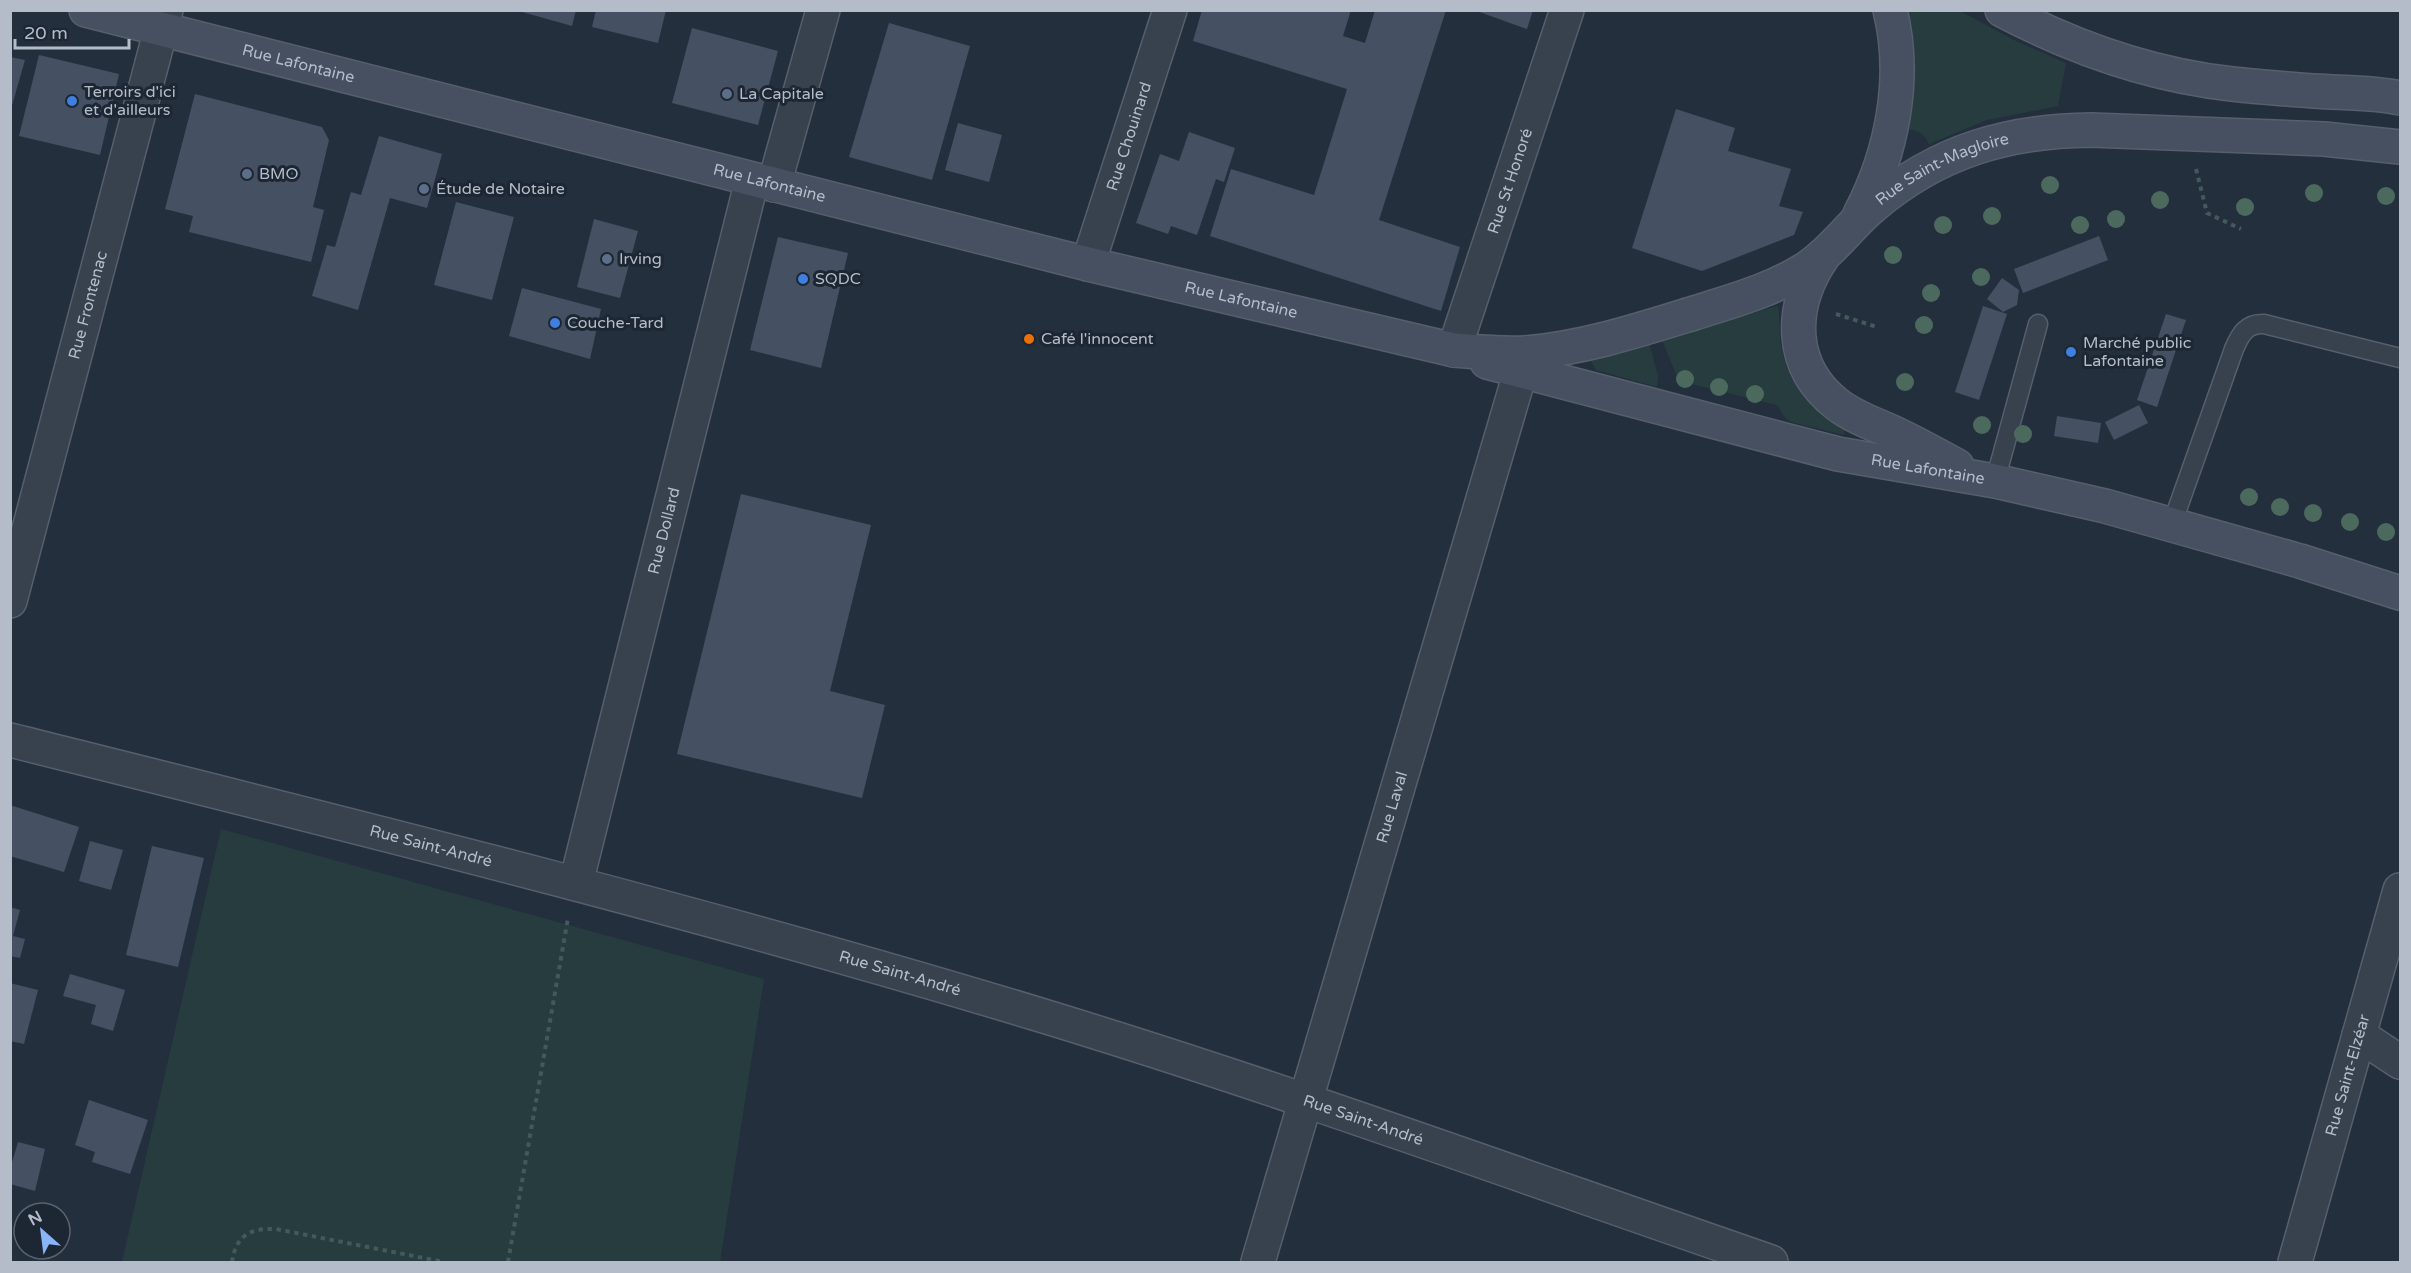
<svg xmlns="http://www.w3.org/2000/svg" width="2411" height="1273" font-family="'Varela Round',sans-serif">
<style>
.green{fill:#263c3f}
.building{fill:#455162}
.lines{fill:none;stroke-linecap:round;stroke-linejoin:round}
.service-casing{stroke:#565f6c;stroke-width:21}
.minor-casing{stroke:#565f6c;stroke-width:36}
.tertiary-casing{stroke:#565f6c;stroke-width:36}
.secondary-casing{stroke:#565f6c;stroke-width:36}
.path{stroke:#44595c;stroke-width:4;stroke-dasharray:4.5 4.5;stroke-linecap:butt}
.service{stroke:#38414e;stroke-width:18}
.minor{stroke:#38414e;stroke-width:33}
.tertiary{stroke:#38414e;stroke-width:33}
.secondary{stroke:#465061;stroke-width:33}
.tree{fill:#4b6a5d}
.service-dot{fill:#5c6f8a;stroke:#1d2633;stroke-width:2}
.shop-dot{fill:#3f7fe0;stroke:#1d2633;stroke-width:2}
.food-dot{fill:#e8710a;stroke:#1d2633;stroke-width:2}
.labels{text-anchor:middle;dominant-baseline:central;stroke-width:6;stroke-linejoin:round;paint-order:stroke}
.street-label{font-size:16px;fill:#b4bcc9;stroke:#1d2633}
.poi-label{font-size:16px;fill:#b4bcc9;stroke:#1d2633;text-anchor:start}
</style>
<rect width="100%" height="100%" fill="#242f3e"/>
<path class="green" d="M1907,11H1960L2016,41L2066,63L2058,106L1987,120L1929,144C1924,133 1918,130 1907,129C1915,89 1914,51 1907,11Z
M1778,306C1780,317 1779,328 1780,339C1786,382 1807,410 1846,429L1844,435L1791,422L1785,418L1777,405L1679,381L1661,338Z
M1649,342L1658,376L1657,387L1596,370L1591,361L1595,357Z
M221,829L764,979L720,1262H122Z"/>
<path class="building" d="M515,10H576L572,26Z
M596,10H666L658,43L592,27Z
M1202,10H1351L1343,36L1365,43L1375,10H1446L1379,220L1460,247L1441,311L1210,236L1231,169L1314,195L1347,89L1193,41Z
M1474,10H1533L1527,29Z
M889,23L970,46L932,180L849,157Z
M692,28L778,51L758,125L672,103Z
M39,55L119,74L100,155L19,136Z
M10,57L25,60L11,109H10Z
M195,94L322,127L329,140L313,207L324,210L311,262L189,232L193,216L165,209Z
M1676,109L1735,128L1728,151L1791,169L1779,206L1803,212L1794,235L1702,271L1632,248Z
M958,123L1002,135L989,182L945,170Z
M1189,132L1235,148L1224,182L1216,179L1197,235L1171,226L1168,234L1136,223L1160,154L1179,161Z
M379,136L442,154L427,208L390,198L358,310L312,296L327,245L335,247L351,192L361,195Z
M456,202L514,217L492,300L434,285Z
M594,219L638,231L620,298L577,287Z
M2099,236L2108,260L2023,293L2014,269Z
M778,237L848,253L821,368L750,350Z
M2002,278L2019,290L2017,305L2003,312L1987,299Z
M522,288L601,309L590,359L509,336Z
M1983,306L2007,314L1979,400L1955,392Z
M2166,314L2186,320L2157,407L2137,400Z
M2139,405L2148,423L2114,440L2105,422Z
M2057,416L2101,423L2098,443L2054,436Z
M741,494L871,525L830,691L885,705L862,798L677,754Z
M10,805L79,827L64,872L10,856Z
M90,841L123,850L111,890L79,881Z
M152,846L204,858L178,967L126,955Z
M10,907L20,910L13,936L25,939L20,958L10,956Z
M70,974L125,990L113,1031L91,1024L96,1005L63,996Z
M10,983L38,990L24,1044L10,1041Z
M89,1100L148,1120L130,1174L92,1162L95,1152L75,1145Z
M18,1142L45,1149L35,1191L10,1184V1169Z"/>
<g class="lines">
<g class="service-casing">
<path id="service" d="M1995,481L2038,324
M2172,524L2234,349C2240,335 2246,323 2264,324L2400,358"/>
</g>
<g class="minor-casing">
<g id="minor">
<path d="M774,185L823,10"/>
<path id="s1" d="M1088,264L1170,10"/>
<path id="s2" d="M1454,350L1567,10"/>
<path id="s3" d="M10,740C354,826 698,911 1037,1014C1284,1089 1527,1178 1771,1262"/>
<path id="s4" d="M576,883L752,180"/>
<path d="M2359,1035L2400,1062"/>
<path id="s5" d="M1258,1262L1526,353"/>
<path id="s6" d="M2295,1262L2400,890"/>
</g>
</g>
<g class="tertiary-casing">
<g id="tertiary">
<path id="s7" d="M10,601L166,10"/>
</g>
</g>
<g class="secondary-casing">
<g id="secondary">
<path id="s8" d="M86,10L1088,264L1454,350C1478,352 1502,354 1526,353C1584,348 1639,330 1694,313C1732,301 1773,290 1807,268C1833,251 1850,225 1873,206C1938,151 2007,131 2091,130L2324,139L2400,147"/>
<path d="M2002,10C2074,48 2150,75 2232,84C2259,87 2287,89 2314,91C2343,93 2372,92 2400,98"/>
<path d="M1860,214C1892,153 1907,78 1890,10"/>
<path d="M1822,258C1789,307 1788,367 1838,405C1855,418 1877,425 1896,434C1917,444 1937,455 1957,466"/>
<path id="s9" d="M1487,362L1838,454L1995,481L2105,506L2300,561L2400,593"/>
</g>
</g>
<path class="path" d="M2196,169L2207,213L2241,229
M1836,314L1877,327
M232,1262C236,1235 250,1228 276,1229L444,1262
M508,1262L568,918"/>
<use href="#service" class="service"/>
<use href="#minor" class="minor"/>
<use href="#tertiary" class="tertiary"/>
<use href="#secondary" class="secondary"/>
</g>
<g class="tree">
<circle cx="2050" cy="185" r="9"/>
<circle cx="2314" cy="193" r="9"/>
<circle cx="2386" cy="196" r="9"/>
<circle cx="2160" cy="200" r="9"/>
<circle cx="2245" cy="207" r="9"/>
<circle cx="1992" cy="216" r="9"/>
<circle cx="2116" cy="219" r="9"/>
<circle cx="1943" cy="225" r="9"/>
<circle cx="2080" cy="225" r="9"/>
<circle cx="1893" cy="255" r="9"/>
<circle cx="1981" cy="277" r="9"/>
<circle cx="1931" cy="293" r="9"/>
<circle cx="1924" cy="325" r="9"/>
<circle cx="1685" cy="379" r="9"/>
<circle cx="1905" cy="382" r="9"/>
<circle cx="1719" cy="387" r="9"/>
<circle cx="1755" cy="394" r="9"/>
<circle cx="1982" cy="425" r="9"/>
<circle cx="2023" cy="434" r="9"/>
<circle cx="2249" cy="497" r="9"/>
<circle cx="2280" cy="507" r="9"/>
<circle cx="2313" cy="513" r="9"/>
<circle cx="2350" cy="522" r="9"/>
<circle cx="2386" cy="532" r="9"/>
</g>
<g class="service-dot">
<circle cx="727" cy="94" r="6"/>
<circle cx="247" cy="174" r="6"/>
<circle cx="424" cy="189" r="6"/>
<circle cx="607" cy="259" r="6"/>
</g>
<g class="shop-dot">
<circle cx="72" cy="101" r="6"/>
<circle cx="803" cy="279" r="6"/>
<circle cx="555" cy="323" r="6"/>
<circle cx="2071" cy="352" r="6"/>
</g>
<circle class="food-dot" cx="1029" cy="339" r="6"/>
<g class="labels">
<g class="street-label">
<text stroke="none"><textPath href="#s8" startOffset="219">Rue Lafontaine</textPath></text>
<text stroke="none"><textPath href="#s1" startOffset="134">Rue Chouinard</textPath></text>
<text stroke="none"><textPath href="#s8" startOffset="1947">Rue Saint-Magloire</textPath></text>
<text stroke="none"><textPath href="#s2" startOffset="178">Rue St Honoré</textPath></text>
<text stroke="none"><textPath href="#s8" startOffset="705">Rue Lafontaine</textPath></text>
<text stroke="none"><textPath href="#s8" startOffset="1191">Rue Lafontaine</textPath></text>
<text stroke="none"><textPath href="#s7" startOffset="306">Rue Frontenac</textPath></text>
<text stroke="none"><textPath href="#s9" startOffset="454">Rue Lafontaine</textPath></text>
<text stroke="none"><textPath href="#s4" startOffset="363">Rue Dollard</textPath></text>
<text stroke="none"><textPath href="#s5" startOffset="474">Rue Laval</textPath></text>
<text stroke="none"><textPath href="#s3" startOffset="434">Rue Saint-André</textPath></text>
<text stroke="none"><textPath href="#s3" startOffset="920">Rue Saint-André</textPath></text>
<text stroke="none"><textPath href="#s6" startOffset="194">Rue Saint-Elzéar</textPath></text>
<text stroke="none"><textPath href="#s3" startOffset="1406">Rue Saint-André</textPath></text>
</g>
<g class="poi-label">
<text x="84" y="92">Terroirs d'ici<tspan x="84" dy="18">et d'ailleurs</tspan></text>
<text x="739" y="94">La Capitale</text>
<text x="259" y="174">BMO</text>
<text x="436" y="189">Étude de Notaire</text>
<text x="619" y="259">Irving</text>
<text x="815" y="279">SQDC</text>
<text x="567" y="323">Couche-Tard</text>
<text x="1041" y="339">Café l'innocent</text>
<text x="2083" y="343">Marché public<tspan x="2083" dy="18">Lafontaine</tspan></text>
</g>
</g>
<rect width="2411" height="1273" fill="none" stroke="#b4bcc9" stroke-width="24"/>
<g transform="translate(42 1231) rotate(332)"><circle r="28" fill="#1d2633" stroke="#59626f" stroke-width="1.5"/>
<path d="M0-4.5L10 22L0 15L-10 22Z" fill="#8ab4f8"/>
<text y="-9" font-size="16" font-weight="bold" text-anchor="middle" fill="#b4bcc9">N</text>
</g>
<path d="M15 39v9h114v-9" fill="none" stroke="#b4bcc9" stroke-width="3"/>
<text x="24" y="39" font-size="18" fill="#b4bcc9" stroke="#1d2633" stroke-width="4.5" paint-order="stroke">20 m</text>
</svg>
